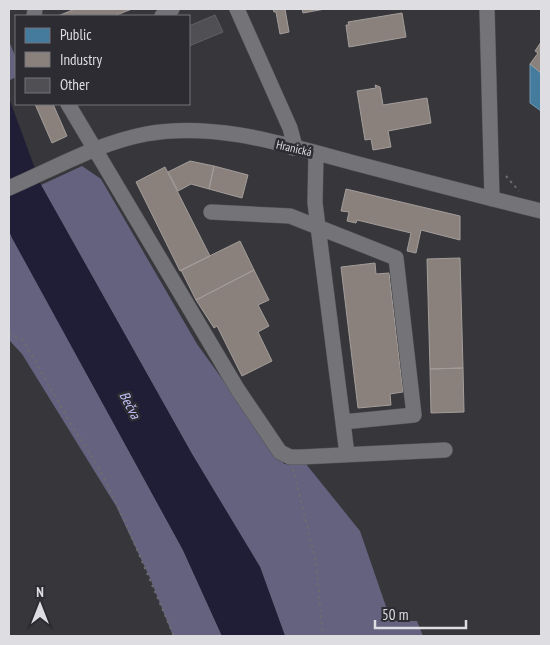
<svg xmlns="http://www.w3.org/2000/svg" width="550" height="645" font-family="'PT Sans Narrow',sans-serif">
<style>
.forest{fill:#64627e}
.water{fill:#201e36}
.public{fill:#457b9d;stroke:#7399b2}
.industry{fill:#8a817c;stroke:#a39d9b}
.building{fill:#505054;stroke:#605f63}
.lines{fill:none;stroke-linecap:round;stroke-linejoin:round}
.minor-casing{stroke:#535355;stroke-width:16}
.path{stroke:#6d6d71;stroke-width:2;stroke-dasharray:2.5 4;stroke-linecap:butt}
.minor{stroke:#737378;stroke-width:15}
.labels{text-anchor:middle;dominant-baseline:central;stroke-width:5;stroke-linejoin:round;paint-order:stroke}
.street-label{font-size:12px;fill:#dedee2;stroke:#2c2c32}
.water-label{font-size:14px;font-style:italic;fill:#c2c0f8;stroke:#2c2c32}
</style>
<rect width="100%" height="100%" fill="#37373b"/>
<path class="forest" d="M9,41L16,58V77L10,80Z
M82,166L101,179L197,344L284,464H306L360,531L391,621H417L423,636H285L260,567L192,454L41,185Z
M9,231L183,550L222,636H173L150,578L116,506L22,354L10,341Z"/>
<path class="water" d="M9,98L41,185L192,454L260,567L285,636H222L183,550L12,238L9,231Z"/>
<path class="public" d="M530,64L541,73V111L530,103Z"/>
<path class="industry" d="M75,9H132L114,16H58Z
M273,9H285L289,32L280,34L276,12H274Z
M302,9H325L303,13Z
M402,13L406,37L349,47L346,25H349L348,22Z
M541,42V73L530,64L538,53L535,51Z
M375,85L380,87L383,105L427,98L431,123L388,131L391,147L373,150L371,139L365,140L357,91L376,88Z
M35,104H53L67,136L52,143Z
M190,161L214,166L209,189L191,184L178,191L168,172Z
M214,166L248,175L242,198L209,189Z
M165,167L210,256L180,271L136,182Z
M346,189L460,216V240L421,230L416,253L407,251L411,233L357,220L356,223L347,221L349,212L341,211Z
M240,241L254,270L196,300L181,270Z
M460,258L463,368L430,369L427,259Z
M375,263L376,274L389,273L403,392L390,394L391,405L358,408L341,267Z
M254,270L269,300L258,305L269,326L258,332L272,361L242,376L217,326L214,328L196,300Z
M463,368L464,412L431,413L430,369Z"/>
<path class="building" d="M215,15L223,32L189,46V26Z"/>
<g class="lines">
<g class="minor-casing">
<path id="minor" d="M237,9L290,128L294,143L293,148
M487,9L492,199
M34,16L35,9
M162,16L172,9
M68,104L238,390L280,452L290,457H301L445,450
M316,153L315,203L347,454
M9,188C53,169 98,143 146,134C217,121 290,146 358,164C419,180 480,196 541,211
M211,212L290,216L396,258L414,415L343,422"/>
</g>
<path class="path" d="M506,176L519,191
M9,334L23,340L72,426L98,466L124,519L174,636
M293,469L316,562L323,636"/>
<use href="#minor" class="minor"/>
</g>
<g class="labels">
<g class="street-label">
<text transform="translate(294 148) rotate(13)">Hranická</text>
</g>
<g class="water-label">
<text transform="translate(130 405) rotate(62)">Bečva</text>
</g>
</g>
<rect width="550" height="645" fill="none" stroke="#dedee2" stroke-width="20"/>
<rect x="15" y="15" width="175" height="90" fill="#2c2c32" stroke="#737378"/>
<rect x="25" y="28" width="25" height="15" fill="#457b9d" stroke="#737378"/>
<text x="60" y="40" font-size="15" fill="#dedee2">Public</text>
<rect x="25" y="52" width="25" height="15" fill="#8a817c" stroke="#737378"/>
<text x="60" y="65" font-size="15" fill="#dedee2">Industry</text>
<rect x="25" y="78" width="25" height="15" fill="#505054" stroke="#737378"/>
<text x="60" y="90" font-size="15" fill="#dedee2">Other</text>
<g transform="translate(40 605)" stroke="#2c2c32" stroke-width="4" paint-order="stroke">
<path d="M0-4L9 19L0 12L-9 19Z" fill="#dedee2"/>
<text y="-8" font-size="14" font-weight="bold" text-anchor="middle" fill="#dedee2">N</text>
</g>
<path d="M375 620v8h91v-8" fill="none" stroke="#dedee2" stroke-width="2.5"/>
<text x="382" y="620" font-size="15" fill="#dedee2" stroke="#2c2c32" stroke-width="4" paint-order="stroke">50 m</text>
</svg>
